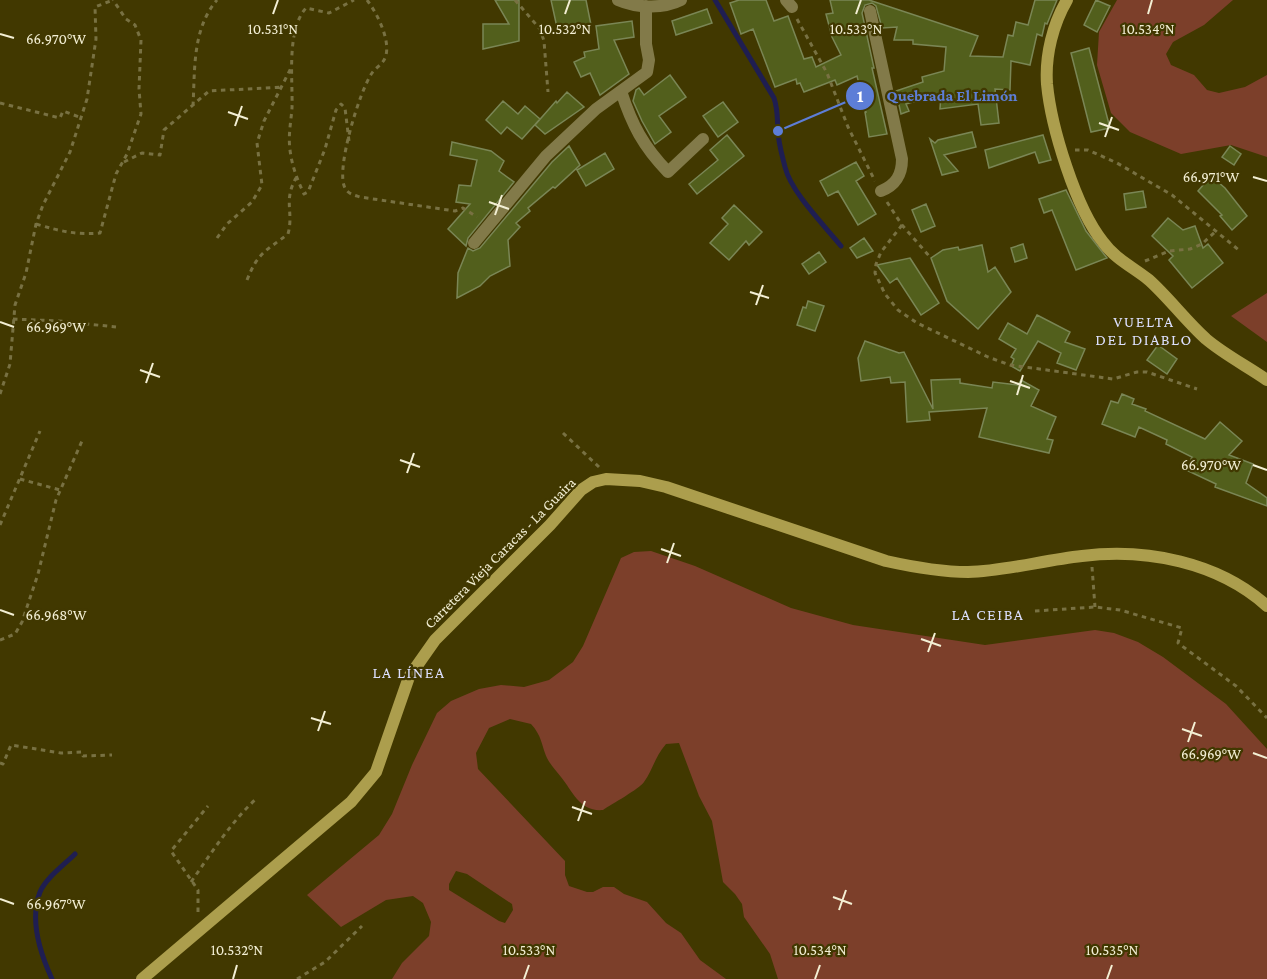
<svg xmlns="http://www.w3.org/2000/svg" width="1267" height="979" font-family="'Crimson Pro',serif">
<style>
.green{fill:#7c3f2a;fill-rule:evenodd}
.lines{fill:none;stroke-linecap:round;stroke-linejoin:round}
.stream{stroke:#1f1e51;stroke-width:5}
.building{fill:#525f1c;stroke:#7a8655;stroke-width:1.5}
.path{stroke:#787142;stroke-width:3;stroke-dasharray:4.5 4.5;stroke-linecap:butt}
.minor{stroke:#827a49;stroke-width:12}
.secondary{stroke:#ac9e4d;stroke-width:12}
.ticks{fill:none;stroke:#f3efd4;stroke-width:2}
.labels{text-anchor:middle;dominant-baseline:central;stroke-width:4.5;stroke-linejoin:round;paint-order:stroke}
.street-label{font-size:15px;fill:#f3efd4;stroke:#413800}
.neighbourhood-label{font-size:16px;letter-spacing:1.5px;fill:#dcdffd;stroke:#413800}
.ticks-label{font-size:15px;text-anchor:middle;fill:#f3efd4;stroke:#413800;stroke-width:4.5;stroke-linejoin:round;paint-order:stroke}
.leader{fill:none;stroke:#5d7ed7;stroke-width:2}
.callout-dot{fill:#5d7ed7;stroke:#413800;stroke-width:2}
.mark-label{font-size:18px;text-anchor:middle;font-weight:bold;fill:#fff}
.callout-label{font-size:16px;text-anchor:middle;font-weight:bold;fill:#5d7ed7;stroke:#413800;stroke-width:4.5;stroke-linejoin:round;paint-order:stroke}
</style>
<rect width="100%" height="100%" fill="#413800"/>
<path class="green" d="M1117,0H1233L1204,25L1173,42L1166,54L1171,65L1194,75L1207,90L1219,93L1245,87L1267,75V157L1231,145L1181,154L1130,132L1111,113L1097,65L1099,32Z
M1267,293V342L1231,316Z
M651,551L695,566L791,608L853,625L985,645L1095,630L1114,633L1138,642L1163,657L1226,704L1267,749V979H778L770,954L744,917L742,904L735,894L723,882L712,821L699,796L679,743L666,744C654,758 653,770 644,782C639,789 612,804 603,810C580,812 573,792 561,777C556,771 550,764 547,758C541,744 542,736 531,724L510,719L489,728L476,753L478,769L565,861V875L569,886L587,892H593L603,887H614L624,894L647,902L666,923L681,933L700,960L726,979H392L402,963L429,936L431,922L423,903L413,896L386,900L341,927L307,895L379,835L392,814L412,765L437,713L451,701L479,689L501,685L524,687L549,680L573,662L583,646L621,558L634,552ZM456,871L467,874L512,904L513,910L505,923L499,921L449,890V884Z"/>
<g class="lines">
<path class="stream" d="M715,0L774,98C778,110 777,118 778,130C778,142 782,155 785,167C791,192 824,225 841,246
M52,979C40,953 29,920 40,892C46,878 64,865 75,854"/>
</g>
<path class="building" d="M495,0H519V41L483,49V24H509Z
M551,0H586L591,25L558,32Z
M739,0H766L774,21L788,16L804,59L812,57L816,67L841,55L832,37L826,14L833,13L830,0H869L978,36L970,56L1003,57L1008,35L1013,36L1016,22L1028,25L1035,0H1057L1047,24L1045,23L1042,36L1037,34L1030,65L1011,61L1010,90L995,89L999,123L981,125L978,104L940,109L941,94L906,104L909,111L901,114L896,91L923,82L922,77L944,71L946,47L913,44V40H894L897,27L882,28L876,6L872,3L865,5L862,13L874,68H872L887,134L869,137L865,112H866L857,76L837,85L835,80L804,92L800,83L797,84L796,79L775,87L753,29L741,34L730,3Z
M1096,0L1110,6L1097,32L1084,25Z
M707,9L712,23L676,35L672,21Z
M632,21L634,37L614,40L629,74L600,95L590,73L581,77L574,62L585,57L584,52L599,49L596,26Z
M1089,48L1110,128L1091,132L1071,53Z
M670,75L686,97L659,116L671,132L655,144L642,121L633,101L636,90L639,88L644,95Z
M567,92L584,107L545,134L535,125L556,101L557,103Z
M503,101L518,114L525,106L540,119L522,139L507,127L501,134L486,120Z
M723,102L738,122L718,137L703,116Z
M972,132L976,147L944,155L958,171L942,175L930,139L935,143L938,140Z
M727,135L744,156L697,194L689,184L718,160L710,150Z
M1043,135L1051,160L1039,163L1035,152L989,168L985,150Z
M452,142L491,151L504,161L499,171L514,182L468,238L466,246L448,229L470,204L456,202L459,185L471,186L477,160L450,155Z
M569,146L580,165L555,188L553,187L528,208L530,211L516,223L520,227L508,240L510,266L490,276L480,286L457,298L458,273L468,248L473,251L480,248L552,162Z
M1230,146L1241,154L1234,165L1222,157Z
M605,153L614,169L586,186L577,170Z
M856,162L864,176L856,181L876,214L858,225L838,191L828,196L820,181Z
M1211,176L1225,188L1247,216L1232,230L1220,216L1222,215L1198,191Z
M1066,190L1086,231L1107,258L1076,270L1052,210L1044,213L1039,199Z
M1143,191L1146,207L1126,210L1124,194Z
M926,204L935,226L921,232L912,210Z
M734,205L762,232L749,245L746,241L729,260L710,243L728,224L722,218Z
M1168,218L1183,230L1195,226L1203,248L1208,244L1223,263L1192,288L1169,260L1173,256L1152,236Z
M864,238L873,251L857,258L850,248Z
M1023,244L1027,258L1015,262L1011,248Z
M982,245L988,272L995,267L1011,292L978,329L947,301L931,258L943,250L958,247L959,250Z
M819,252L826,262L809,274L802,264Z
M910,258L939,303L921,315L897,278L890,283L877,265Z
M808,301L824,306L815,331L797,325L803,307L806,308Z
M1037,315L1070,332L1065,342L1085,349L1076,370L1057,363L1061,353L1038,341L1020,371L1011,366L1014,359L1011,357L1016,349L999,339L1008,323L1027,334Z
M865,341L899,353L904,352L933,409L931,380L960,379V383L992,388L993,382L1018,385L1021,380L1039,390L1031,406L1056,417L1047,439L1053,440L1049,453L979,437L987,408L929,412L930,420L907,422L905,382L891,383L890,377L861,381L858,358Z
M1158,345L1177,359L1167,374L1147,360Z
M1122,394L1134,399L1132,404L1146,409L1145,411L1205,439L1220,422L1242,441L1229,455L1253,464L1246,483L1267,498V506L1215,487L1216,484L1186,470L1192,457L1166,444L1167,440L1139,427L1135,437L1102,424L1111,401L1118,403Z"/>
<g class="lines">
<path class="path" d="M367,0C377,13 390,39 386,55C384,64 376,67 372,73C360,90 335,170 345,188C348,194 354,195 360,197L455,211L463,208L477,217
M515,0L540,29L544,41L548,92
M797,19L827,73L848,127L875,181
M0,103L60,118L63,111L82,118
M193,106C195,70 192,29 217,0
M349,141L345,108L341,104L336,110L325,149L308,192L304,194C297,179 292,166 290,150C288,135 291,122 292,108C293,81 286,30 306,8L329,13L354,0
M1075,150H1088L1117,163L1172,195L1240,251
M124,162L142,153L160,155L164,130L209,91L283,87
M887,202L902,225L930,257
M36,224C60,231 75,235 100,233L116,174L127,154L141,114L139,89L141,40L135,25L126,19L113,0
M902,225L881,252L876,264L875,273L885,294L898,310L917,323L988,357L1010,365L1113,379L1137,372H1147L1197,389
M217,238L227,224L252,202L262,185L257,143L264,121L291,68
M1145,261L1169,251L1190,249L1202,244L1216,231
M247,280C258,252 266,251 288,234C294,212 283,201 296,178
M13,319L59,321L116,327
M0,394L10,364L15,305L26,273L36,224L43,205L70,152L87,99L96,39L95,7L113,0
M563,433L599,467
M20,479L60,490
M0,525L40,431
M1092,567L1095,607
M1035,611L1095,607L1120,610L1182,628L1178,643L1236,686L1267,718
M0,640L15,634L22,622L38,574L56,500L82,441
M0,763L3,764L11,745L61,753L82,752L83,756L112,755
M191,882C212,852 231,822 257,798
M198,912V890L171,851L208,806
M297,979L325,962L362,926"/>
<path class="minor" d="M618,0C636,8 664,9 681,0
M786,0L792,7
M870,11L902,159C902,175 896,185 881,191
M621,91C632,125 643,146 668,172L703,139
M474,243L546,156L596,109L647,72L649,60L646,44V6"/>
<path class="secondary" d="M1067,0C1053,24 1045,55 1047,84C1051,127 1076,209 1103,242C1115,259 1133,267 1149,280C1169,298 1186,321 1206,339C1225,355 1247,366 1267,380
M142,979L351,802L376,772L409,677L435,640L550,525L581,490L593,482L606,479L640,481L666,487L886,561C913,567 940,572 968,572C1006,571 1044,560 1082,556C1146,548 1218,562 1267,606"/>
</g>
<path class="ticks" d="M273,14L278,0M565,14L570,0M856,14L861,0M1148,14L1152,0M0,34L14,38M228,112L248,119M1099,123L1119,130M235,126L242,106M1105,137L1112,117M1253,177L1267,181M489,202L509,209M495,215L502,195M750,292L769,298M756,305L763,285M0,322L14,327M140,370L160,377M1010,381L1030,388M146,383L153,363M1017,395L1023,375M400,460L420,467M1253,465L1267,470M407,473L414,453M661,549L681,556M667,563L674,543M0,610L14,615M921,639L941,646M928,652L935,633M311,718L331,724M1182,729L1202,736M318,731L325,711M1188,742L1195,722M1253,753L1267,758M572,807L592,814M578,821L585,801M833,897L852,904M0,899L14,904M839,910L846,890M233,979L237,965M524,979L529,965M815,979L820,965M1107,979L1112,965"/>
<g class="labels">
<g class="street-label">
<text transform="translate(500 553) rotate(-45)">Carretera Vieja Caracas - La Guaira</text>
</g>
<g class="neighbourhood-label">
<text x="1144" y="321">VUELTA<tspan x="1144" dy="18">DEL DIABLO</tspan></text>
<text x="988" y="614">LA CEIBA</text>
<text x="409" y="672">LA LÍNEA</text>
</g>
</g>
<g class="ticks-label">
<text x="273" y="34">10.531°N</text>
<text x="565" y="34">10.532°N</text>
<text x="856" y="34">10.533°N</text>
<text x="1148" y="34">10.534°N</text>
<text x="56" y="44">66.970°W</text>
<text x="1211" y="182">66.971°W</text>
<text x="56" y="332">66.969°W</text>
<text x="1211" y="470">66.970°W</text>
<text x="56" y="620">66.968°W</text>
<text x="1211" y="759">66.969°W</text>
<text x="56" y="909">66.967°W</text>
<text x="237" y="955">10.532°N</text>
<text x="529" y="955">10.533°N</text>
<text x="820" y="955">10.534°N</text>
<text x="1112" y="955">10.535°N</text>
</g>
<path class="leader" d="M778 131L860 96"/>
<g class="callout-dot">
<circle cx="778" cy="131" r="6"/>
<circle cx="860" cy="96" r="15"/>
</g>
<g class="mark-label">
<text x="860" y="102">1</text>
</g>
<g class="callout-label">
<text x="952" y="101">Quebrada El Limón</text>
</g>
</svg>
